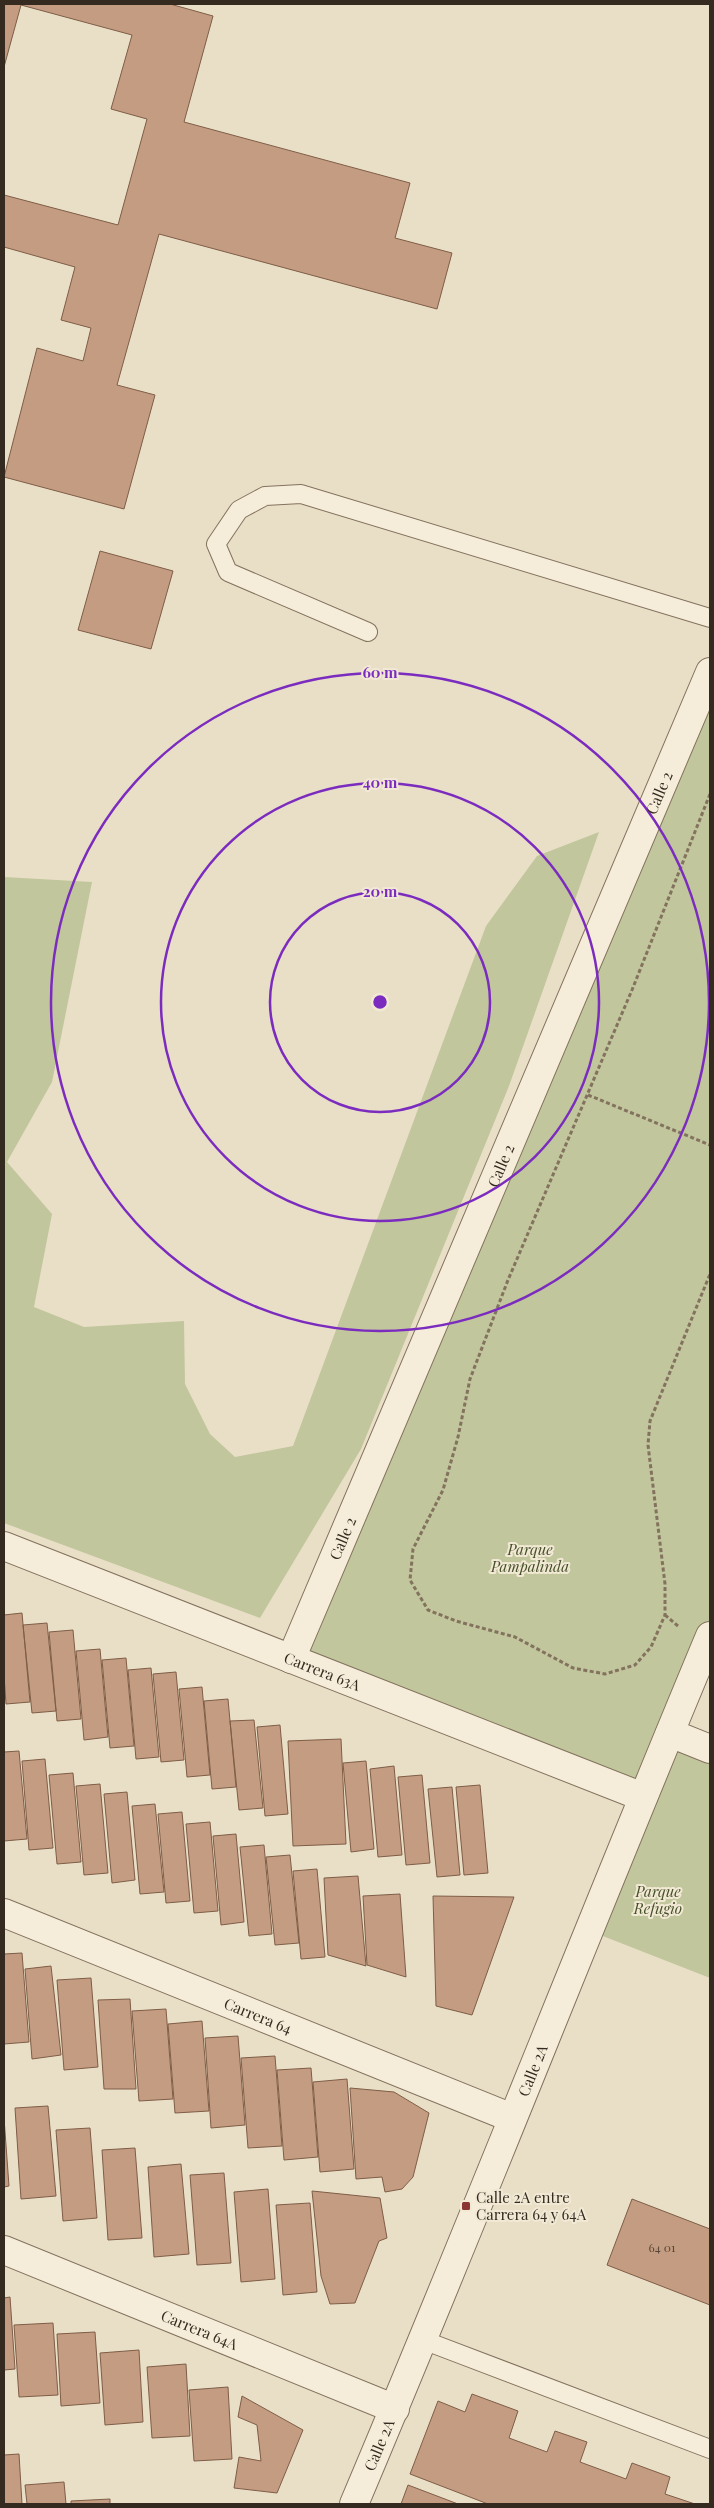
<svg xmlns="http://www.w3.org/2000/svg" width="714" height="2508" font-family="'Playfair Display',serif">
<style>
.green{fill:#c1c69c}
.building{fill:#c39c81;stroke:#7f5d47}
.lines{fill:none;stroke-linecap:round;stroke-linejoin:round}
.service-casing{stroke:#83725e;stroke-width:20}
.minor-casing{stroke:#83725e;stroke-width:30}
.path{stroke:#83725e;stroke-width:3;stroke-dasharray:4 2.5;stroke-linecap:butt}
.service{stroke:#f5edd9;stroke-width:18}
.minor{stroke:#f5edd9;stroke-width:28}
.ring{fill:none;stroke:#7b2cbf;stroke-width:2.5}
.poi-dot{fill:#8b3535;stroke:#f2e9d5;stroke-width:2}
.labels{text-anchor:middle;dominant-baseline:central;stroke-width:4;stroke-linejoin:round;paint-order:stroke}
.number-label{font-size:12px;fill:#584638}
.street-label{font-size:15px;fill:#352a20;stroke:#f2e9d5}
.park-label{font-size:15px;font-style:italic;fill:#454f29;stroke:#f2e9d5}
.poi-label{font-size:15px;fill:#352a20;stroke:#f2e9d5;text-anchor:start}
.centre{fill:#7b2cbf;stroke:#f2e9d5;stroke-width:2.5}
.ring-label{font-size:15px;text-anchor:middle;font-weight:bold;fill:#7b2cbf;stroke:#f2e9d5;stroke-width:4;stroke-linejoin:round;paint-order:stroke}
</style>
<rect width="100%" height="100%" fill="#e9dfc7"/>
<path class="green" d="M710,672V1636L670,1733L710,1749V1978L590,1931L642,1797L291,1659Z
M599,832L509,1086L361,1449L260,1618L4,1523V877L92,882L52,1082L7,1162L52,1214L34,1307L84,1327L184,1321L185,1384L210,1434L235,1457L293,1446L486,926L537,856Z"/>
<path class="building" d="M4,4H170L213,16L184,122L410,183L395,238L452,253L437,309L159,234L117,385L155,395L124,509L4,477L37,348L83,361L91,328L61,320L75,267L4,247V195L118,225L147,119L111,109L132,35L21,5L4,67Z
M100,551L173,571L151,649L78,630Z
M22,1613L30,1702L6,1704L4,1676V1615Z
M47,1623L56,1711L32,1713L23,1625Z
M73,1630L81,1719L57,1721L49,1632Z
M100,1649L108,1737L84,1740L76,1651Z
M126,1658L134,1746L110,1748L102,1660Z
M151,1668L159,1757L136,1759L128,1670Z
M176,1672L184,1760L161,1762L153,1674Z
M202,1687L210,1775L187,1777L179,1689Z
M228,1699L236,1787L212,1789L204,1701Z
M254,1720L263,1808L239,1810L230,1721Z
M280,1725L288,1814L265,1816L257,1727Z
M341,1739L346,1844L293,1846L288,1741Z
M19,1751L27,1839L4,1841V1752Z
M45,1759L53,1848L29,1850L22,1761Z
M366,1761L374,1849L351,1852L343,1763Z
M394,1766L402,1855L378,1857L370,1769Z
M73,1773L81,1862L57,1864L49,1775Z
M422,1775L430,1863L406,1865L398,1777Z
M100,1784L108,1873L84,1875L76,1786Z
M480,1785L488,1873L464,1875L456,1787Z
M452,1787L460,1875L437,1877L428,1789Z
M127,1792L135,1880L112,1883L104,1794Z
M155,1804L164,1892L140,1894L132,1806Z
M182,1812L190,1901L166,1903L158,1814Z
M210,1822L218,1911L194,1913L186,1824Z
M236,1834L244,1922L221,1925L213,1836Z
M264,1845L272,1934L249,1936L240,1847Z
M290,1855L299,1943L275,1945L266,1857Z
M317,1869L325,1957L301,1959L293,1871Z
M358,1876L366,1966L328,1955L324,1878Z
M400,1894L406,1977L367,1965L363,1896Z
M433,1896L514,1897L472,2015L436,2006Z
M22,1953L29,2042L4,2044V1954Z
M51,1966L61,2055L32,2059L25,1969Z
M91,1978L98,2067L64,2070L57,1980Z
M130,1999L136,2089H104L98,2000Z
M166,2009L173,2099L139,2101L132,2011Z
M202,2021L209,2111L175,2113L168,2024Z
M238,2036L245,2125L211,2128L205,2038Z
M275,2056L282,2146L248,2148L241,2058Z
M311,2068L318,2157L284,2160L277,2070Z
M347,2079L354,2169L320,2172L313,2082Z
M350,2088L394,2092L429,2113L413,2177L402,2189L385,2192L382,2177L356,2179Z
M48,2106L56,2196L21,2199L15,2108Z
M4,2118L9,2186L4,2187Z
M90,2128L97,2218L63,2221L56,2130Z
M135,2148L142,2238L108,2240L102,2150Z
M181,2164L189,2254L154,2257L148,2167Z
M224,2173L231,2263L197,2265L190,2175Z
M268,2189L275,2279L241,2282L234,2192Z
M312,2191L380,2198L387,2238L379,2241L355,2303L330,2304L321,2276Z
M632,2199L710,2229V2305L607,2265Z
M310,2203L317,2292L283,2295L276,2205Z
M10,2297L15,2369L4,2370V2298Z
M53,2323L58,2395L19,2397L14,2325Z
M95,2332L100,2403L61,2406L57,2334Z
M139,2350L143,2422L105,2425L100,2353Z
M186,2364L190,2436L152,2438L147,2367Z
M228,2387L232,2459L194,2461L189,2390Z
M472,2394L518,2411L509,2438L547,2452L555,2431L587,2442L580,2462L626,2479L632,2463L670,2477L665,2494L695,2504H488L410,2474L438,2401L465,2412Z
M242,2396L303,2430L277,2493L234,2488L239,2457L261,2461L257,2425L238,2417Z
M19,2454L22,2504H4V2455Z
M64,2482L66,2504H27L25,2485Z
M408,2485L458,2504H401Z
M110,2499V2504H71V2501Z"/>
<g class="lines">
<g class="service-casing">
<path id="service" d="M368,632L228,572L216,544L239,510L265,496L301,494L710,618
M423,2340L710,2449"/>
</g>
<g class="minor-casing">
<g id="minor">
<path id="s1" d="M4,1546L643,1797"/>
<path id="s2" d="M291,1659L710,672"/>
<path d="M670,1733L710,1749"/>
<path id="s3" d="M4,1913L512,2118"/>
<path id="s4" d="M4,2250L395,2409"/>
<path id="s5" d="M354,2504C476,2216 589,1925 710,1636"/>
</g>
</g>
<path class="path" d="M710,794L632,990L508,1280L470,1379L458,1437L443,1490L413,1549L410,1580L428,1610L456,1621L515,1637L573,1668L605,1674L635,1665L651,1647L665,1615V1584L648,1445L650,1421L710,1274
M588,1095L710,1145
M665,1615L678,1626"/>
<use href="#service" class="service"/>
<use href="#minor" class="minor"/>
</g>
<g class="ring">
<circle cx="380" cy="1002" r="110"/>
<circle cx="380" cy="1002" r="219"/>
<circle cx="380" cy="1002" r="329"/>
</g>
<rect class="poi-dot" x="461" y="2201" width="10" height="10" rx="2.5"/>
<g class="labels">
<g class="number-label">
<text x="662" y="2247">64 01</text>
</g>
<g class="street-label">
<text stroke="none"><textPath href="#s2" startOffset="941">Calle 2</textPath></text>
<text stroke="none"><textPath href="#s2" startOffset="536">Calle 2</textPath></text>
<text stroke="none"><textPath href="#s2" startOffset="131">Calle 2</textPath></text>
<text stroke="none"><textPath href="#s1" startOffset="342">Carrera 63A</textPath></text>
<text stroke="none"><textPath href="#s3" startOffset="274">Carrera 64</textPath></text>
<text stroke="none"><textPath href="#s5" startOffset="469">Calle 2A</textPath></text>
<text stroke="none"><textPath href="#s4" startOffset="211">Carrera 64A</textPath></text>
<text stroke="none"><textPath href="#s5" startOffset="64">Calle 2A</textPath></text>
</g>
<g class="park-label">
<text x="530" y="1549">Parque<tspan x="530" dy="17">Pampalinda</tspan></text>
<text x="658" y="1891">Parque<tspan x="658" dy="17">Refugio</tspan></text>
</g>
<g class="poi-label">
<text x="476" y="2197">Calle 2A entre<tspan x="476" dy="17">Carrera 64 y 64A</tspan></text>
</g>
</g>
<circle cx="380" cy="1002" r="8" class="centre"/>
<g class="ring-label">
<text x="380" y="678">60 m</text>
<text x="380" y="788">40 m</text>
<text x="380" y="897">20 m</text>
</g>
<rect width="714" height="2508" fill="none" stroke="#352a20" stroke-width="10"/>
</svg>
